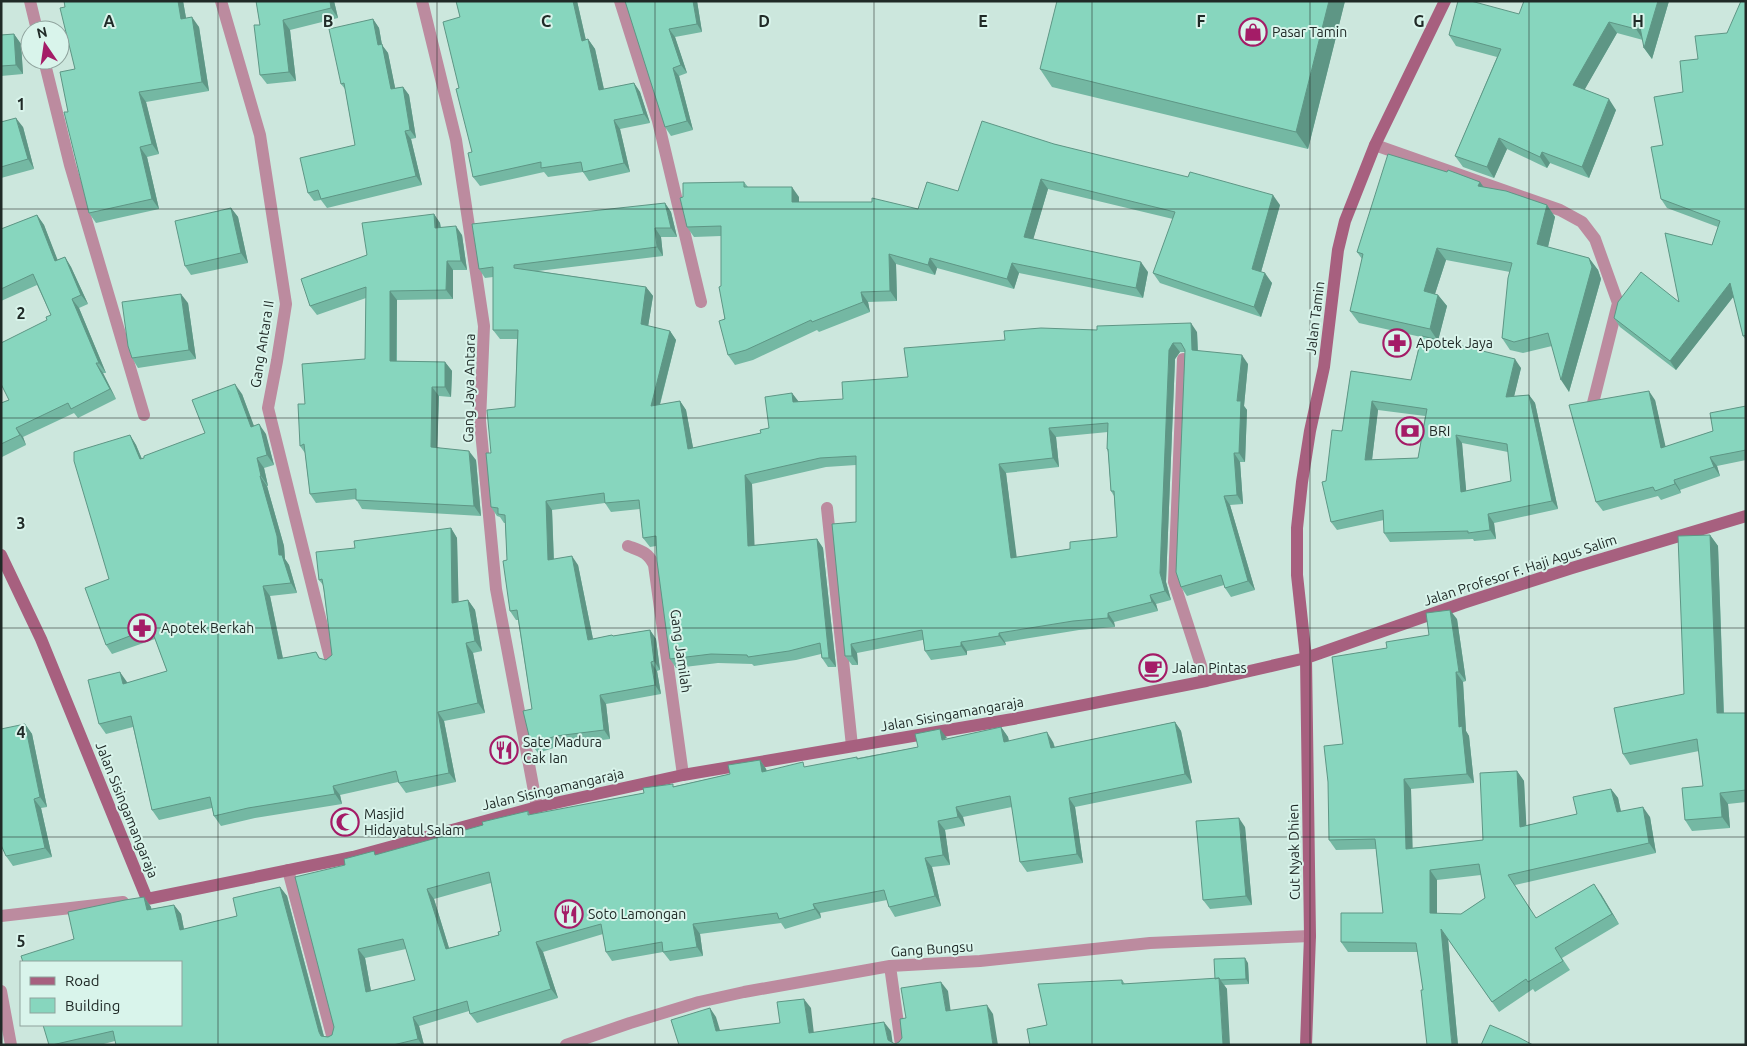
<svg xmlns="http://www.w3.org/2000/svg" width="1747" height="1046" font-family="Ubuntu,sans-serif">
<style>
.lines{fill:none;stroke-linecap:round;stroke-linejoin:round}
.minor{stroke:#bc8b9f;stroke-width:12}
.tertiary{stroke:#bc8b9f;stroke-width:12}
.secondary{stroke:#a7607f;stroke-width:12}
.wall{fill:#74b8a3;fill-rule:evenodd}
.shaded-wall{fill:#5e9685}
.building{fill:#87d6be;stroke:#5e9685;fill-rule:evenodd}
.grid{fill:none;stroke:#202a27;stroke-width:1;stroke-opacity:0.55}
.labels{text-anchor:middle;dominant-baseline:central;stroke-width:4;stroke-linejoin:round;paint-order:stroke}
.poi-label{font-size:14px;fill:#202a27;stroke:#d9f4eb;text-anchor:start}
.street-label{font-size:14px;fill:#202a27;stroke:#d9f4eb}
.grid-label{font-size:16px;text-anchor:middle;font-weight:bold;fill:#202a27;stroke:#d9f4eb;stroke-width:4;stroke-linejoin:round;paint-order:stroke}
</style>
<rect width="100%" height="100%" fill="#cce7dd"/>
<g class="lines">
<path class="minor" d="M30,1L37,30
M221,1L260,135L286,304L277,361L268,408L331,662
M422,1L456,140L484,326L480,421L496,589L537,807
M620,1L658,121L701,302
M44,60L70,165L144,415
M1375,145L1560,210L1582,222L1595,239L1618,303L1593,403
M1183,359L1174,582L1206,681
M827,508L852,746
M628,546C641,551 648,552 654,565L683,775
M288,870L333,1039
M890,966L901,1045
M1,991L11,1045
M566,1045L630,1023L699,1002L744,992L890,966L980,961L1150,943L1310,936"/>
<path class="tertiary" d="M1,916L123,902"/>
<path class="secondary" d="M1,555L41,639L147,899L353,857L537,807L683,775L1013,719L1206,681L1306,658L1463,603L1572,568L1746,516
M1306,1045L1310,936L1306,658L1297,575V528L1302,482L1310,431L1324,367L1338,250L1345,221L1375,145L1445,1"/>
</g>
<path class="wall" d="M64,1H183L186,18L199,27L209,91L146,102L159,154L147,157L159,209L96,223L89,213L68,112L75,69Z
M256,1H334L338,18L290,30L296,81L267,84L260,75V25Z
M456,1H577L586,40L588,39L595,49L604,89L634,83L640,92L650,123L620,129L630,172L589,181L583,172L548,177L544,172L480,186L473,177L472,152L459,88L460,17Z
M625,1H697L702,32L675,37L687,73L679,76L693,130L671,136L665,127Z
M1345,1L1308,149L1052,87L1040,69Z
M1669,1L1652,59L1644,48L1643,40L1617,33L1584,90L1616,110L1589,178L1550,163L1547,168L1507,149L1494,178L1463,167L1455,156L1497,57L1456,46L1449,35L1519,14Z
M1746,1V340L1743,336L1734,296L1676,370L1620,327L1614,318L1679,302L1712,245L1718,227L1667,208L1661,199L1663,145L1683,92L1698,59L1727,33Z
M373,19L379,28L382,45L388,53L395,88L403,87L409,95L416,138L411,139L422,185L327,208L321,200L314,201L308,193L355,145L345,89L341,84Z
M14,34L21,44L23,74L1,76V35Z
M1,122L23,127L34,169L1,178Z
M1054,144L1280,205L1261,272L1272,283L1261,317L1160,283L1153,273L1173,219L1048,189L1033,239L1148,272L1143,298L1019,273L1014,289L937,268L935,275L896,264L897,301L868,302L870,312L819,332L817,330L753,360L735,365L728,355L721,286V236L694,237L687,227L744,182L748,187L799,197V202L918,209L958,191Z
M1447,172L1480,182L1483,187L1547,205L1555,217L1548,247L1589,258L1598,270L1601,279L1569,392L1552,346L1523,353L1510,350L1502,338L1510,272L1446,260L1435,294L1438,295L1447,306L1438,340L1521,368L1514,396L1529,395L1535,403L1558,509L1494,523L1496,539L1474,541L1473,539L1390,542L1384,533V520L1337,530L1331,522L1326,481L1342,431L1351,371L1411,380L1421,337L1359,323L1350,311L1362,259L1357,252ZM1378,410L1425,416L1418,458L1372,460ZM1462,443L1508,452L1511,481L1466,491Z
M665,203L671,212L677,237H661L663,256L538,271L646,287L653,296L648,326L670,331L676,340L660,405L680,401L686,410L693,448L761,433L769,428L792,393L798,402L843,399L908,377L1005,340L1097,330L1197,332L1198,351L1248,364L1244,406L1247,410L1245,462H1240L1243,504L1230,505L1255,590L1231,597L1225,588L1224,585L1187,596L1181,587L1185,352H1180L1175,359L1166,582L1171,600L1156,604L1158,611L1114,622L1115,627L1079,630L1005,642L1006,645L967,651V655L931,660L925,651L923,640L857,653L858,665H852L845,656L856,522V465L826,467L752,484L754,545L817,539L823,548L836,667H828L822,658L821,654L796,660L754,666L752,664L718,663L676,668L670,659L656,546L650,547L643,538L640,509L611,512L605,503L552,510L554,559L578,565L593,639L612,635L613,636L650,630L656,639L660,670L657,671L661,694L606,704L610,739L563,745L538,753L531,744L532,709L518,620H516L510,611L505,523H504L500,517L497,516L491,507V453L515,407L517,339H500L493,330V277L485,278L479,269ZM1108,432L1107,449L1108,452L1111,491L1114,496L1117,537L1070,549L1016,557L1006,473L1059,467L1056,437Z
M231,208L238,217L248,263L191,275L185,266Z
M434,214L440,223L441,228L462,235L467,270H453V299L397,300V361L445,362L452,371L451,397L439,396L437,447L476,460L481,516L362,509L356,499L316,503L310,494L305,453L300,446L305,404L365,359L366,298L317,315L310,306L367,255Z
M37,215L44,225L57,260L65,257L71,267L88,304L79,308L106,373H103L116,399L78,418L74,413L23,437L26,445L2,457L1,403L9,400L51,315L37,285L1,301V229Z
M188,303L196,359L138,368L132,358Z
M242,394L254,426L259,424L266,436L274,465L264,468L268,486H267L284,546L285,559L289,565L297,593L270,596L283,658L316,652L320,659L326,660L332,655L323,585L319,580L355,548L451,528L457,538L458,602L468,600L475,610L482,651L473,653L485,713L444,721L456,782L406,793L398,782L340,795L342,804L255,818L221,826L214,816L212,808L159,820L152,810L133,727L106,734L99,724L127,682V683L167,671L155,639L112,654L106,645L109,579L130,435L136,445L142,459L205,433Z
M1655,400L1665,447L1713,431L1746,406V460L1717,466L1720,476L1680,490L1681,493L1661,500L1658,496L1603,511L1596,502Z
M1710,535L1718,546L1724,713H1746V802L1728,804L1730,828L1692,831L1685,820L1703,786L1699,751L1630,765L1623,754L1684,694Z
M1457,619L1466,681L1463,682L1466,731L1469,736L1474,783L1411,789L1412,848L1483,840L1517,771L1524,781L1526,826L1577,814L1611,789L1618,798L1621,811L1650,817L1656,853L1515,885L1536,918L1601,894L1619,924L1562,958L1570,970L1535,992L1533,989L1499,1012L1448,939L1458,1045L1423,990L1418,952H1348L1341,942L1383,913L1376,849L1336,850L1329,840L1343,744L1387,648L1429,635ZM1481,875L1485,898L1461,914H1437V880Z
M1175,722L1181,731L1192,783L1075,807L1083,863L1027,872L1020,862L1012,807L963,817L965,826L945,830L950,865L932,867L941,906L895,917L889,907L887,900L820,913L821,918L785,929L781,923L700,934L703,956L670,961L663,952L612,961L606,952L603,934L543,952L558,998L477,1023L470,1014L469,1011L419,1026L424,1045H116L115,1041L100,1045H49L74,939L144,897L151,907V909L174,905L181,914L184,929L237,916L280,887L287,896L324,1036L328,1037L332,1035L334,1027L345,865L377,855L483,825L528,811L530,815L644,793L730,774L760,760L766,769L767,771L806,767L858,758L918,747L947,739L1001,727L1008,737L1009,741L1053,742L1055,747ZM491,883L501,931L499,935L449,948L434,899ZM406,949L415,980L371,991L365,958Z
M25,724L32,734L47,807L41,808L52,857L13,866L6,856Z
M1245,827L1252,905L1210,909L1203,900Z
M1248,963L1249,984L1224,985L1227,989L1047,1025L1122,980L1125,984L1215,979Z"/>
<path class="shaded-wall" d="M178,1H183L188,29L181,19Z
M330,1H334L338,18L331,8Z
M573,1H577L588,50L582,41Z
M693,1H697L702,32L697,24Z
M1329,1H1345L1308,149L1296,132Z
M1658,1H1669L1652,59L1644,48Z
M192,17L199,27L209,91L202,82Z
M373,19L379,28L382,45L388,53L397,97L391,89L378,45Z
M283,20L290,30L296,81L289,72Z
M1609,22L1617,33L1581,96L1573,85Z
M1639,22L1644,41L1636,29Z
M669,29L675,37L687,73L681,65Z
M14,34L21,44L23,74L16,65Z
M588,39L595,49L606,99L599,90Z
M673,68L679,76L693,130L687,121Z
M634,83L640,92L650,123L644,114Z
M403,87L409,95L416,138L410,130Z
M139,92L146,102L159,154L152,144Z
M1609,99L1616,110L1589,178L1582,167Z
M16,118L23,127L34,169L28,159Z
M614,120L620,129L630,172L624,163Z
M405,131L411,139L422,185L416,176Z
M1499,138L1507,149L1494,178L1487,167Z
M140,147L147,157L159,209L152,199Z
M1542,152L1550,163L1547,168L1540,157Z
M1041,179L1048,189L1031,247L1024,237Z
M1480,182L1488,193L1478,186Z
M792,187L799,197V212L792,202Z
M1273,195L1280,205L1259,279L1252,269Z
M665,203L671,212L677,237L671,228Z
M1547,205L1555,217L1546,255L1537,244Z
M231,208L238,217L248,263L241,253Z
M434,214L440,223L442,238L435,228Z
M37,215L44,225L62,271L55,261Z
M456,226L462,235L467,270L461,261Z
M655,228L661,237L663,256L657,247Z
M1437,248L1446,260L1432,303L1424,291Z
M889,254L896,264L897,301L890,291Z
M65,257L71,267L88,304L81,295Z
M930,258L937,268L935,275L928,265Z
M1589,258L1598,270L1601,279L1569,392L1561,380Z
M447,261L453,270V299L446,290Z
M1141,262L1148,272L1143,298L1136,288Z
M1012,263L1019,273L1014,289L1007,279Z
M1265,273L1272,283L1261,317L1254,307Z
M1730,283L1737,292L1676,370L1670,361Z
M646,287L653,296L647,333L641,324Z
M390,291L397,300L396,370L390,361Z
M861,292L868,302L870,312L863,302Z
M181,294L188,303L196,359L189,350Z
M1438,295L1447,306L1438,341L1430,329Z
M72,299L79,308L106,373L99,363Z
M1191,323L1197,332L1198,359L1192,350Z
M670,331L676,340L657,415L651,406Z
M1173,343L1180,352L1175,359L1166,582L1171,600L1165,591L1160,573L1169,350Z
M1242,355L1248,364L1244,406L1247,410L1245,462L1239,453L1237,401Z
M1515,359L1521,368L1512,405L1506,397Z
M445,362L452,371L451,397L445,387Z
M96,363L103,373L116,399L110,389Z
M235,384L242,394L258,437L251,427Z
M432,387L439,396L437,456L431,447Z
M1649,391L1655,400L1668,457L1661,448Z
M792,393L799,402H793Z
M1529,395L1535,403L1558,509L1552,501Z
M680,401L686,410L695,458L688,449Z
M1372,401L1378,410L1371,468L1365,460Z
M259,424L266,434L274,465L267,455Z
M16,428L23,437L26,445L20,435Z
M1049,428L1056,437L1059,467L1053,458Z
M130,435L136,445L146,469L140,459Z
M1456,435L1462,443L1467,500L1461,492Z
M469,451L476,460L481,516L474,506Z
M1234,453L1240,462L1243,504L1237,495Z
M1710,457L1717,466L1720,476L1714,467Z
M257,458L264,468L268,486L261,476Z
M999,464L1006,473L1018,567L1011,558Z
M745,475L752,484L755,555L748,546Z
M260,476L267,486L284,546L285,559L289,565L297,593L291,583L279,555Z
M1674,480L1680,490L1681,493L1675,484Z
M1224,496L1230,505L1255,590L1248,581Z
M546,501L552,510L554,569L548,560Z
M1488,514L1494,523L1496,539L1490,530Z
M451,528L457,538L459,613L452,603Z
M1710,535L1718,546L1724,724L1717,713Z
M817,539L823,548L836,667L829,658Z
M572,556L578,565L595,649L588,640Z
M263,586L270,596L285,669L278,659Z
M1150,595L1156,604L1158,611L1152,602Z
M468,600L475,610L482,651L475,641Z
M1450,610L1457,619L1466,681L1459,672Z
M1108,613L1114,622L1115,627L1108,618Z
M650,630L656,639L660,670L654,661Z
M999,633L1005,642L1006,645L999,636Z
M961,642L967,651V655L961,646Z
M466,643L473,653L485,713L478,703Z
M851,644L857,653L858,665L852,656Z
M651,662L657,671L661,694L655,685Z
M120,672L127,682L130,694L123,684Z
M1456,672L1463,682L1466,731L1469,736L1474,783L1467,774L1459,727Z
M600,695L606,704L610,739L604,730Z
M438,712L444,721L456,782L449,773Z
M1175,722L1181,731L1192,783L1185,774Z
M25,724L32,734L47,807L40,797Z
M1001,727L1008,737L1011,752L1004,742Z
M940,729L947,738L942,740Z
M1047,732L1053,742L1057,757L1051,748Z
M760,760L766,769L769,781L762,772Z
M1517,771L1524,781L1527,837L1520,827Z
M1404,779L1411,789L1413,859L1406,849Z
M333,786L340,795L342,804L335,794Z
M1611,789L1618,798L1623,822L1617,812Z
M1720,793L1728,804L1730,828L1722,817Z
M1069,798L1075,807L1083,863L1077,854Z
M34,799L41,808L52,857L45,848Z
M956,807L963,817L965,826L958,817Z
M1643,807L1650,817L1656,853L1649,843Z
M1239,818L1245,827L1252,905L1246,896Z
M938,821L945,830L950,865L943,855Z
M925,858L932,867L941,906L935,896Z
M1430,870L1437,880V923L1430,913Z
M1594,884L1601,894L1619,924L1612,914Z
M280,887L287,896L325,1041L319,1032Z
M427,889L434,899L452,958L446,949Z
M144,897L151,907L154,919L147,910Z
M813,904L820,913L821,918L815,909Z
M174,905L181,914L186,940L180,930Z
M693,924L700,934L703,956L697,947Z
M1441,929L1448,939L1458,1045H1452Z
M536,942L543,952L558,998L551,989Z
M358,949L365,958L373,1002L366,992Z
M1245,958L1248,963L1249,984L1246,979Z
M1219,978L1227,989L1230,1045H1223Z
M941,982L948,991L952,1021L946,1011Z
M804,999L811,1008L815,1043L809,1033Z
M987,1005L993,1014L998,1045H993Z
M710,1008L716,1017L723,1040L716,1031Z
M413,1017L419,1026L424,1045H422L418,1039Z
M884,1022L891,1031L893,1045L888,1040Z"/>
<path class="building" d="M64,1H178L181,19L192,17L202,82L139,92L152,144L140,147L152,199L89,213L64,112H68L60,72L75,69L60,8L65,7Z
M256,1H330L331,8L283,20L289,72L260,75L254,25H260Z
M456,1H573L582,41L588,39L599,90L634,83L644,114L614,120L624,163L583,172L581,162L541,168V162L473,177L468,153L472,152L456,89L459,88L443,22L460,17Z
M625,1H693L697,24L669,29L681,65L673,68L687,121L665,127Z
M1057,1H1329L1296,132L1040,69Z
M1458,1H1471L1519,14L1524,1H1658L1644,48L1639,22L1636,29L1609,22L1573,85L1609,99L1582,167L1542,152L1540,157L1499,138L1487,167L1455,156L1501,49L1449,35Z
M1741,1H1746V335L1743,336L1730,283L1670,361L1614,318L1618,302L1641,272L1679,302L1665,233L1712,245L1720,221L1661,199L1651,147L1663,145L1654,97L1683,92L1680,61L1698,59L1695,36L1727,33Z
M373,19L378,45L382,44L391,89L403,87L410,130L405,131L416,176L321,199L318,190L308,193L300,158L355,145L344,83L341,84L329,29Z
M14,34L16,65L1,66V35Z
M16,118L28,159L1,167V122Z
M982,121L1054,144L1188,177L1190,172L1273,195L1252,269L1265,273L1254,307L1153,273L1175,212L1041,179L1024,237L1141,262L1136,288L1012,263L1007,279L930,258L928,265L889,254L890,291L861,292L863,302L812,322L811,320L746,350L728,355L719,321L725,319L719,287L721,286V226L687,227L680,198L683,197V183L744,182V187H792V202H872V198L918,209L927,182L958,191Z
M1388,154L1447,172L1448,170L1480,182L1478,186L1506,191L1547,205L1537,244L1589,258L1592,267L1561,380L1548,333L1514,342L1502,338L1508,278L1512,263L1437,248L1424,291L1438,295L1430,329L1350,311L1363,254L1357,252Z
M665,203L671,228H655L657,247L514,265V268L646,287L641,324L670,331L651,406L680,401L688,449L761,433L760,430L769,428L765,397L792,393L793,402L843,399L842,382L908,377L904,348L1005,340L1004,331L1041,328L1097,330V326L1191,323L1192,350L1242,355L1237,401H1241L1239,453H1234L1237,495L1224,496L1248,581L1225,588L1221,575L1181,587L1176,572L1185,350L1181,343H1173L1169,350L1160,573L1165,591L1150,595L1152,602L1108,613V618L1073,621L999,633V636L961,642V646L925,651L922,630L851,644L852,656H845L832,524L856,522V456L820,458L745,475L748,546L817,539L829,658H822L820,643L789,651L748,657L747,655L711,654L670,659L657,561L656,536L643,538L639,500L605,503L604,493L546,501L548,560L572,556L588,640L612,635L613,636L650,630L654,661L651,662L655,685L600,695L604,730L556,736L531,744L523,711L532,709L517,610L510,611L503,561L507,560L505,515L498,514V508L491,507L486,453H491L487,410L515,407L518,330H493V267L479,269L472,224ZM1108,423L1107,449H1108L1111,491H1114L1117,537L1070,542V549L1011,558L999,464L1053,458L1049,428Z
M231,208L241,253L185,266L175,221Z
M434,214L435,228L456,226L461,261H447L446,290L390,291V361L445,362V387H432L431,447L469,451L474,506L356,500V489L310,494L304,444L300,446L298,404H305L302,364L365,359L366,287L310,306L301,279L367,255L362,223Z
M37,215L55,261L65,257L81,295L72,299L99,363H96L110,389L71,409L68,403L16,428L20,435L1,444V403L9,400L1,384V343L47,320L46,317L51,315L33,274L1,289V229Z
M181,294L189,350L132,358L128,346L122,302Z
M1422,336L1515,359L1506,397L1529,395L1552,501L1488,514L1490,530L1468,533V531L1384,533L1383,510L1331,522L1322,482L1326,481L1332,430L1342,431L1351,371L1411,380ZM1372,401L1427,409L1418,458L1365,460ZM1456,435L1507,444L1511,481L1461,492Z
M235,384L251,427L259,424L260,426L267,455L257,458L261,476H260L277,536L279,555H282L291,583L263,586L278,659L316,652L319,658L326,660L332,655L324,590L322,579L319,580L316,552L355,548L354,541L451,528L452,603L468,600L475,641L466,643L478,703L438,712L449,773L399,783L396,771L333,786L335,794L248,808L214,816L210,797L152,810L131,716L99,724L88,680L120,672L123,684L167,671L151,628L106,645L85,588L109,579L74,461V452L130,435L140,459L144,458V456L205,433L192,400Z
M1649,391L1661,448L1713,431L1710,413L1746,406V450L1710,457L1714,467L1674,480L1675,484L1655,491L1653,487L1596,502L1569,405Z
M1710,535L1717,713H1746V790L1720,793L1722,817L1685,820L1682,788L1703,786L1697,739L1623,754L1614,708L1684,694L1678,536Z
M1450,610L1459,672H1456L1459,727L1462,726L1467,774L1404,779L1406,849L1483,840L1480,773L1517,771L1520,827L1577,814L1573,797L1611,789L1617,812L1643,807L1649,843L1508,875L1536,918L1594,884L1612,914L1555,948L1563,961L1528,982L1526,979L1492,1002L1441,929L1452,1045H1427L1421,990H1423L1416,943L1341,942V913H1383L1375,839L1329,840L1328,782L1324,746L1343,744L1332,657L1387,648L1386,642L1429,635L1426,613ZM1479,864L1485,898L1461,914L1430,913V870Z
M1175,722L1185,774L1069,798L1077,854L1020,862L1010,796L956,807L958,817L938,821L943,855L925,858L935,896L889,907L884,890L813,904L815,909L779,919L777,913L693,924L697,947L663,952L662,942L606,952L601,924L536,942L551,989L470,1014L467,1001L413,1017L418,1039L393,1045H116L113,1031L52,1045H49L43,1025H181V962H23L21,956L74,939L68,912L125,900L144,897L147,910L174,905L180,930L237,916L233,898L280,887L319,1032L321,1036L328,1037L332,1035L334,1027L295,877L345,865L344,859L374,851L375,855L483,825L482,822L528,811V815L644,793L643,788L673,784V787L730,774L728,765L760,760L762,772L803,762L804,767L857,757V759L918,747L915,734L940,729L942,740L1001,727L1004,742L1047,732L1051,748ZM489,872L501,931L498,932L499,935L446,949L427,889ZM403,939L415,980L366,992L358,949Z
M25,724L40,797L34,799L45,848L6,856L1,845V729Z
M1239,818L1246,896L1203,900L1196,821Z
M1245,958L1246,979L1220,980L1219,978L1215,979L1214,959Z
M1219,978L1223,1045H1030L1027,1029L1047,1025L1038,984L1122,980V984Z
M941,982L946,1011L987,1005L993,1045H679L671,1020L710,1008L716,1031L780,1023L777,1002L804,999L809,1033L884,1022L888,1040L895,1044L899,1042L902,1038L900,1019L906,1018L901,988Z
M1490,1025L1518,1037L1533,1045H1481Z"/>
<path class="grid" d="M218,1V1045M437,1V1045M655,1V1045M874,1V1045M1092,1V1045M1310,1V1045M1529,1V1045M1,209H1746M1,418H1746M1,628H1746M1,837H1746"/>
<defs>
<g id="shop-ring" transform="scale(1.4375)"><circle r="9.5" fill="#d9f4eb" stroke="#a41c67" stroke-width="1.5"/><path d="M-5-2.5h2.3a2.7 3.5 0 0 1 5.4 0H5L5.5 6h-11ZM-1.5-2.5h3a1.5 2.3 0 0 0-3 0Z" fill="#a41c67"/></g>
<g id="pharmacy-ring" transform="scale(1.4375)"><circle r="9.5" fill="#d9f4eb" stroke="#a41c67" stroke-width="1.5"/><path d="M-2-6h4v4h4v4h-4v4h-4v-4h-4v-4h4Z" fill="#a41c67"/></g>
<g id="bank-ring" transform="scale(1.4375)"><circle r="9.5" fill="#d9f4eb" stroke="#a41c67" stroke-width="1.5"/><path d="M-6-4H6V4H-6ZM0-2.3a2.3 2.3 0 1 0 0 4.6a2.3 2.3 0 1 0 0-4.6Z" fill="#a41c67"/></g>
<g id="cafe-ring" transform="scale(1.4375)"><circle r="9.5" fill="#d9f4eb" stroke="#a41c67" stroke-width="1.5"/><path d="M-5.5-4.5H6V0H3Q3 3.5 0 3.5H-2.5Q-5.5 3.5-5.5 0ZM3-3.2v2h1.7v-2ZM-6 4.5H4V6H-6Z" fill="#a41c67"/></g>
<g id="restaurant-ring" transform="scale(1.4375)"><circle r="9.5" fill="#d9f4eb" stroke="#a41c67" stroke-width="1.5"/><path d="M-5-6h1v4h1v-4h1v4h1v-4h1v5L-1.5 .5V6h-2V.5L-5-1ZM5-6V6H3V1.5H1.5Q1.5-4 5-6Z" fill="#a41c67"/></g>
<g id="mosque-ring" transform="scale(1.4375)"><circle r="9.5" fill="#d9f4eb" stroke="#a41c67" stroke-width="1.5"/><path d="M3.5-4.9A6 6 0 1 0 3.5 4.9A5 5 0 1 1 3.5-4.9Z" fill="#a41c67"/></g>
</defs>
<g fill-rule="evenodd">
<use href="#shop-ring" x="1253" y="32"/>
<use href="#pharmacy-ring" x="1397" y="343"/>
<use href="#bank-ring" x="1410" y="431"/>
<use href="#pharmacy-ring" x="142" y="628"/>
<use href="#cafe-ring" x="1153" y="668"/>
<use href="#restaurant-ring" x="504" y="750"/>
<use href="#mosque-ring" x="345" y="822"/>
<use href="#restaurant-ring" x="569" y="914"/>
</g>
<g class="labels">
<g class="poi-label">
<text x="1272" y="32">Pasar Tamin</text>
<text x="1416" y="343">Apotek Jaya</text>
<text x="1429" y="431">BRI</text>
<text x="161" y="628">Apotek Berkah</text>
<text x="1172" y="668">Jalan Pintas</text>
<text x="523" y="742">Sate Madura<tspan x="523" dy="16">Cak Ian</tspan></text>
<text x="364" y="814">Masjid<tspan x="364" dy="16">Hidayatul Salam</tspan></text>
<text x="588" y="914">Soto Lamongan</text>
</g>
<g class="street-label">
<text transform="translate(1315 318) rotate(-83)">Jalan Tamin</text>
<text transform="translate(262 344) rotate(-81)">Gang Antara II</text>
<text transform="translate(469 388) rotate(-89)">Gang Jaya Antara</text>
<text transform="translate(1520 570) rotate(-18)">Jalan Profesor F. Haji Agus Salim</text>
<text transform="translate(681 651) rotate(82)">Gang Jamilah</text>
<text transform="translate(952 714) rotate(-10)">Jalan Sisingamangaraja</text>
<text transform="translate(553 789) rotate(-13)">Jalan Sisingamangaraja</text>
<text transform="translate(127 810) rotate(68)">Jalan Sisingamangaraja</text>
<text transform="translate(1294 852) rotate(-91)">Cut Nyak Dhien</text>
<text transform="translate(932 949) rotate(-4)">Gang Bungsu</text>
</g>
</g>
<g class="grid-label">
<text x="109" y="27">A</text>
<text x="328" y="27">B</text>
<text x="546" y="27">C</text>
<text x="764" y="27">D</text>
<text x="983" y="27">E</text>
<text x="1201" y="27">F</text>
<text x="1419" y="27">G</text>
<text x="1638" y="27">H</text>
<text x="21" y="110">1</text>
<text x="21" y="319">2</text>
<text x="21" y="529">3</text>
<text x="21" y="738">4</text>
<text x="21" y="947">5</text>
</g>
<rect width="1747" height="1046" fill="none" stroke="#202a27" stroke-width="5"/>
<rect x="20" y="961" width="162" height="65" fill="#d9f4eb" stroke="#8fa39d"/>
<rect x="30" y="977" width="25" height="8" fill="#a7607f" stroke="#8fa39d"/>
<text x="65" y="986" font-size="15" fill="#202a27">Road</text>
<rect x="30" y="998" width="25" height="15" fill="#87d6be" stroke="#8fa39d"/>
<text x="65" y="1011" font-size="15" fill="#202a27">Building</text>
<g transform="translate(45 45) rotate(347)"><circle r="24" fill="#d9f4eb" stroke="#8fa39d"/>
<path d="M0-4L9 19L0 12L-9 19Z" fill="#a41c67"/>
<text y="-8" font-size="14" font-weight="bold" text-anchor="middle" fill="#202a27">N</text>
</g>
</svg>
